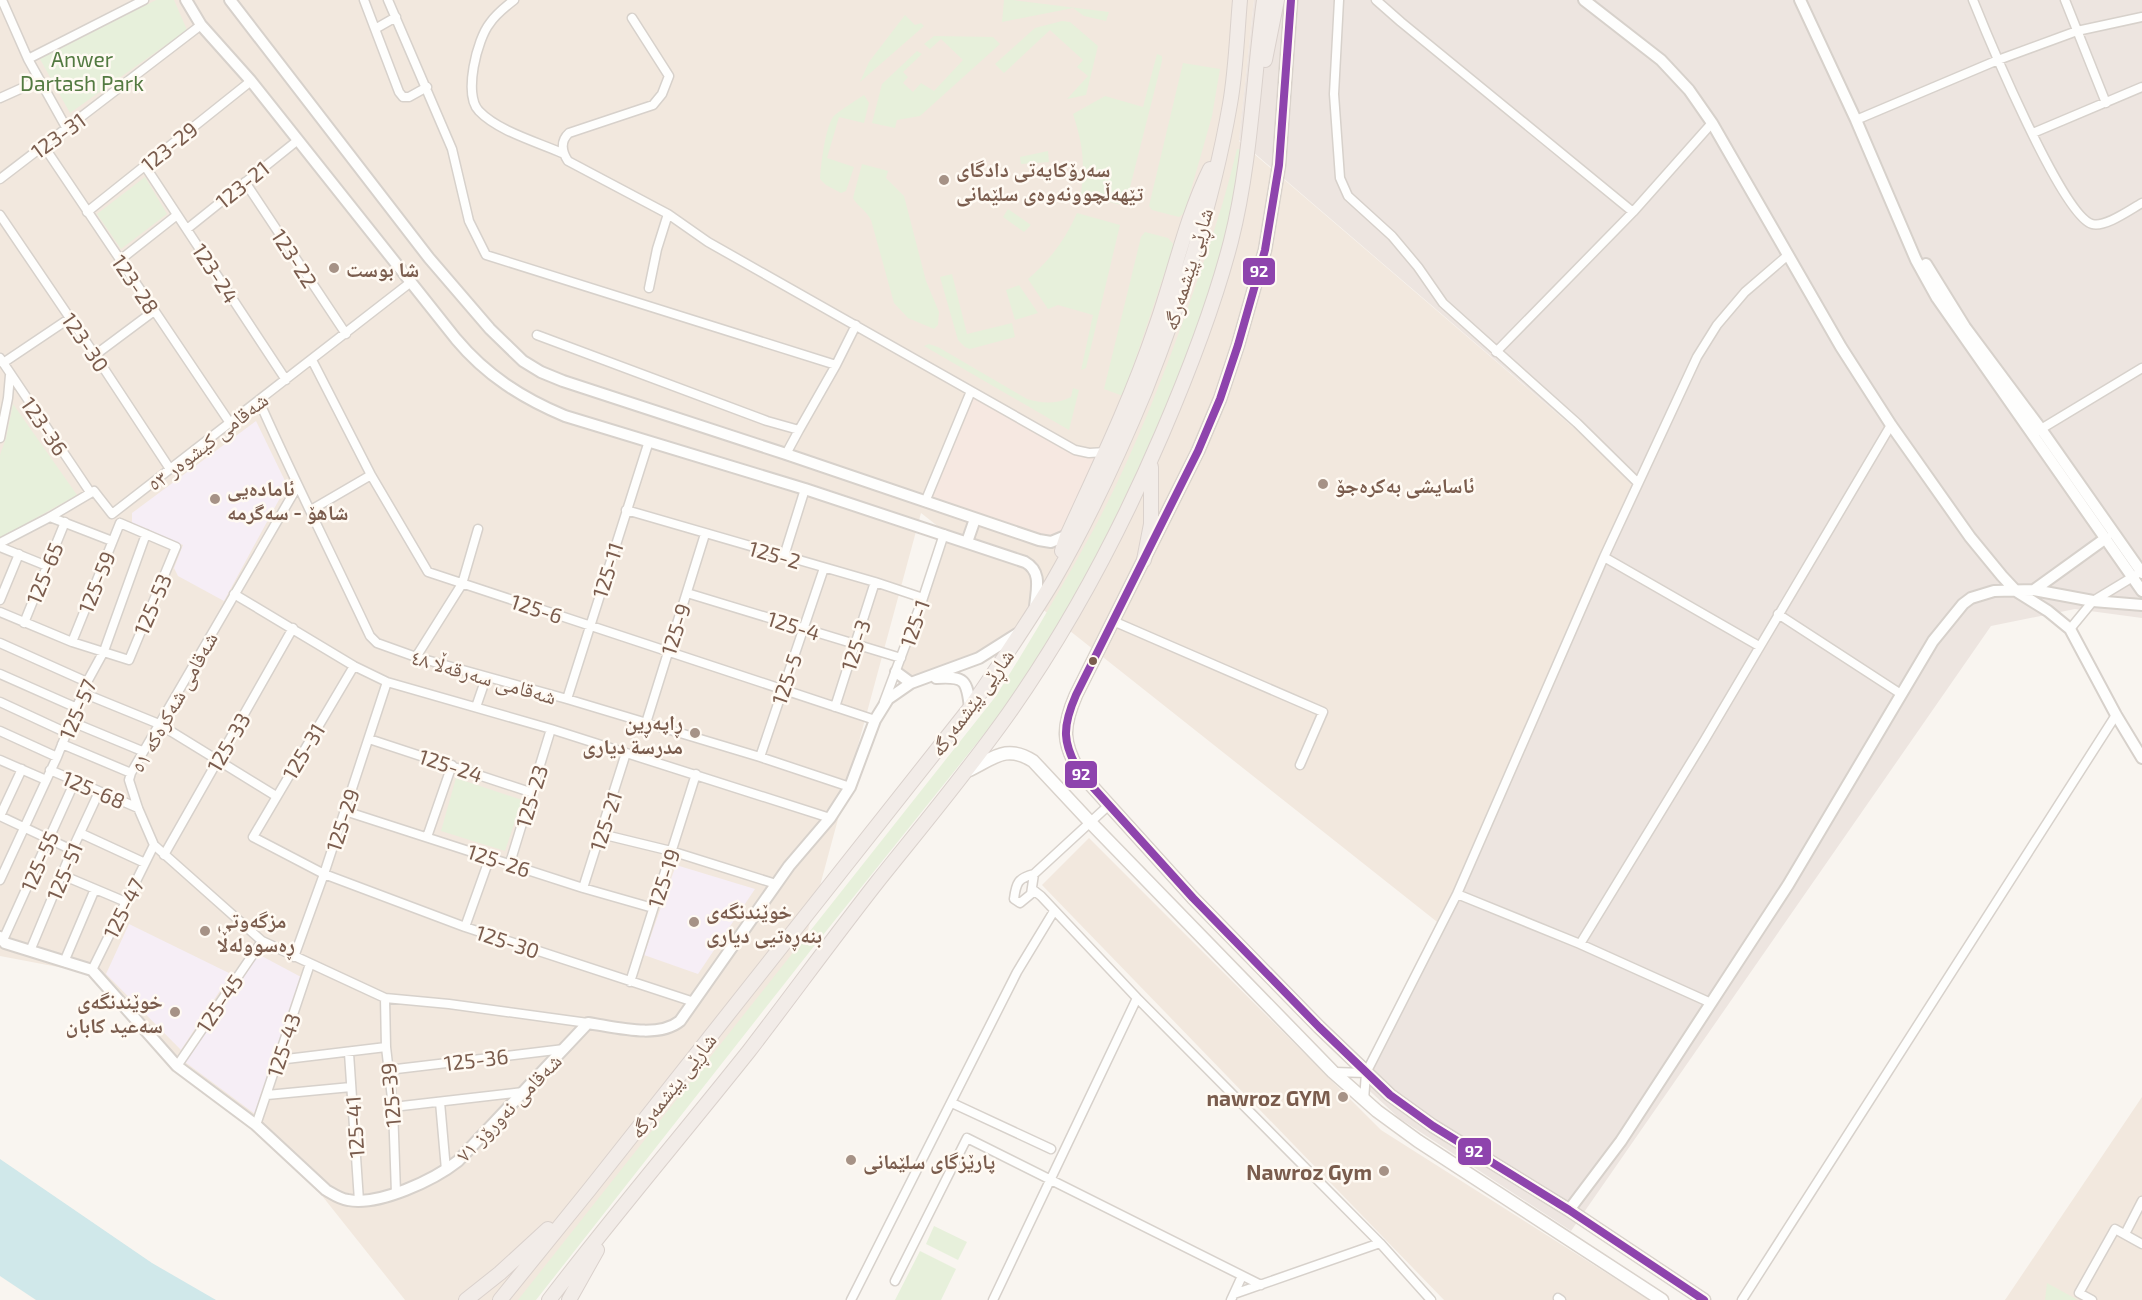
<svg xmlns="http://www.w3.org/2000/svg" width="2142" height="1300" font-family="'Exo 2','Noto Naskh Arabic',sans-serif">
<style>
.residential{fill:#f2e8de}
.commercial{fill:#f6e8e1}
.industrial{fill:#ede5e0}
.education{fill:#f6eef6}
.green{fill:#e7f0db}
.water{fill:#d0e8ea}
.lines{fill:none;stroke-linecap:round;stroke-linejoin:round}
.minor-casing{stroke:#d7d1cb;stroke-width:11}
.tertiary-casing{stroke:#d7d1cb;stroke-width:14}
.secondary-casing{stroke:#d9d2cb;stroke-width:15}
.trunk-casing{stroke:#dad1cc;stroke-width:16}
.minor{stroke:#fefefd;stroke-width:8}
.tertiary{stroke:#fefefd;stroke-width:10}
.secondary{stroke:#fefefd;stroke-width:12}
.trunk{stroke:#f2ece8;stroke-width:14}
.bus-1-casing{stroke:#fffaf3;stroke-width:12}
.bus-1{stroke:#8e44ad;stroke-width:8}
.poi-dot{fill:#a69286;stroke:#fffaf3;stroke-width:2}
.bus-dot{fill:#7a5c4d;stroke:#fffaf3;stroke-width:2}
.labels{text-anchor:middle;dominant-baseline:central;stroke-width:5;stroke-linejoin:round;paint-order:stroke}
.park-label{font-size:21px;fill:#537a41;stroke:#fffaf3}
.street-label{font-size:21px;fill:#7a5c4d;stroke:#fffaf3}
.poi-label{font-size:21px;font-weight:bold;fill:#7a5c4d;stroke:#fffaf3;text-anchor:start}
.line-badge{stroke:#fffaf3;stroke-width:2}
.badge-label{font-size:16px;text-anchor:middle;font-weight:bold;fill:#fff}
</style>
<rect width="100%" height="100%" fill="#f9f5f0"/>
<path class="residential" d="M0,0H1254L1239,141L1637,482L1441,925L1036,604L1009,640L911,683L896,672L944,534L949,535L921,513L802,952L527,1300H405L292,1158L177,1066L95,974L0,956Z
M1089,838L1381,1130L1649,1300H1444L1042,885Z
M2142,1097V1300H2005Z"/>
<path class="commercial" d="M971,391L1075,450L1104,455L1059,540L925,502Z"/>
<path class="industrial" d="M1254,0H2142V618L2075,609L1991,626L1571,1231L1399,1118L1360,1082L1441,925L1637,482L1239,140Z"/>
<path class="education" d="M256,421L287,485L224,601L178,576L174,568L183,545L132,523V513Z
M676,865L755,889L698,974L644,955Z
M129,924L231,974L181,1050L106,974Z
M256,953L301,977L255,1114L185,1062Z"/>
<path class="green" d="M156,0H174L187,30L70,113L40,59Z
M1004,0H1013L1109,12L1106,21L1084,16L1073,8L1002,22Z
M905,15L915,25L921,23L924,26L860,82L869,62Z
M1062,21L1070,22L1098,46L1086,95L1067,99L1088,76L1077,67L1083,60L1050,30L1004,73L995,64L1035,28Z
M934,36L993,37L1000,44L920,116L897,120L895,128L872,123L882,84L917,51L922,54L903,72L908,77L903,83L913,92L921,83L934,91L963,60L941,39L930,49L924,44Z
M1157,54L1162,56V61L1126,203L1121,205L1081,194C1085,162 1083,145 1073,114L1105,96L1143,107Z
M1183,63L1220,69L1212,116L1187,204L1184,213L1179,217L1152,210L1149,206Z
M864,95L869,103L864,123L839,117L827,158L854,167L846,191L841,193L826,185L820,179C821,164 825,129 833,117C837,112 858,99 864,95Z
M1237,149H1241C1235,180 1231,212 1224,243C1205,316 1175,387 1144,456C1101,550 1052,646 989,728L811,950L536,1300H518L996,696C1031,640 1064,584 1095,527C1131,459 1160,386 1186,313C1205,259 1224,205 1237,149Z
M1048,151L1049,162L1021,164L1020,157Z
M862,164L888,171L886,178L904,196L926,281L939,312L938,325L934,329L908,318L894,303L871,220C865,209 857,206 853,198Z
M145,177L167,214L121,249L97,214Z
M1008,209L1031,225L1024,232L1003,217Z
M1077,213L1120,225L1086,368L1081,370L1093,315L1058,305L1048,309L1028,279C1050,260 1065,240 1077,213Z
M1145,232L1168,238L1174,245L1123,396L1104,389L1141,237Z
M952,274L967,334L1012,323L1015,337L970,349L965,347L958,340L940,277Z
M1019,285L1038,313L1015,320L1006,290Z
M929,344L938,347L1027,399C1043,404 1057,404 1071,397L1073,388L1079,390L1069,430L924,346Z
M13,404L77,495L0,538V455L6,438Z
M456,778L522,800L505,851L441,831Z
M934,1226L967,1242L958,1260L926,1244Z
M920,1251L956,1269L941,1300H895Z
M2047,1283L2078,1300H2045Z"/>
<path class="water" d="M0,1159L152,1263L216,1300H36L0,1276Z"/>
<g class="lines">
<g class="minor-casing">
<path id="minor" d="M2,0L28,59L67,129
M364,0L375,29L396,17
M388,0L452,149L469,221L486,255L836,365
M514,0C505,7 496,14 490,23C477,39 463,95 479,111C498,131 537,142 562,153
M1339,0L1334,94L1340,178L1348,196L1392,236L1418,267L1443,303L1577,423L1637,482
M1376,0L1401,22L1633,212
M1973,0C1987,35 2062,216 2092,224C2105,228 2131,209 2142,203
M2065,0L2106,103
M632,18L669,76L662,94L653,105L569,133C560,141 562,152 568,161L668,214
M375,29L399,92L403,97H409L427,87
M28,59L144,0
M0,98L40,80
M1856,120L1998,60L2077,31L2142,17
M2033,133L2142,87
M43,145L230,423
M145,166L286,380
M0,179L201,25
M245,182L346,334
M87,212L251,81
M0,215L95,355L170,469
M187,229L298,140
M120,260L177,215
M649,288L657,249L668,214L708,242L1075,450L1089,453L1106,452
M537,335L767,421L799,430L786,454
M1496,352L1633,212L1712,123
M95,355L154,311
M0,358L90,492
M312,360L371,475L428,572L875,720
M3,363L70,318
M259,401C294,480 333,557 370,636L377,643L416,657L567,699L760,757L850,787
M799,430L836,365L856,325
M2036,432L2142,368
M0,438L8,398L10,375
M297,487L131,773L129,780L138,808L154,845L262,941L385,998L449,1004L588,1023
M925,502L971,391
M311,510L371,475
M626,510L875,582L923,598
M50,517L112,541
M0,543L50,517L94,491L112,514L411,282
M0,547L47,566
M784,556L805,489
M1604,557L1759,646
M687,593L901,658
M234,594L354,666L387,682L551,729L830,818
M0,600L19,554
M0,612L72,642L129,660L176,547L120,523
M1778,614L1901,694
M1113,621L1323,712L1300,765
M24,623L65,522
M2070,629L2093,601L2136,575
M72,642L120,523
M0,643L87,682
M416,657L462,584L478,529
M354,666L253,837L324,874L465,927L694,1002
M0,674L77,708
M83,693L159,724L276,796
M567,699L649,441
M0,702L67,733
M884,702L923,598L944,534
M476,707L486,678
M835,707L875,582
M72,722L142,751
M646,723L705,534
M0,731L57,757
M369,739L533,793
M62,744L131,773
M760,757L824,568
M0,760L46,780
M22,769L0,816L72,850
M50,770L138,808
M345,811L583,888L653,908
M80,833L145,863
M601,834L671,851L776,884
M427,837L452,765
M164,855L293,628
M510,863L551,729
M1034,874L1031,894L1020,903L1014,899C1016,883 1018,878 1034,874L1109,805
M62,875L126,902
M0,880L57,757L87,682L104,651L146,534
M583,888L626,753
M1032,889L1041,896L1137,998L1380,1243L1431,1300
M1457,894L1580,944L1711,1003
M465,927L490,857
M3,940L75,781
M1580,944L1704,741L1891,425
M30,951L72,850L99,792
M294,957L324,874L387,682
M64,962L95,889
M92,970L154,845
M630,982L696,774
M385,998L386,1047L393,1107L396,1193
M349,1053L359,1201
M278,1060L386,1047
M177,1066L262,941
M388,1070L564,1049
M1334,1072L1366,1073
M267,1095L351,1087
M1364,1100L1366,1073L1457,894L1604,557L1697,357L1717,325L1745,292L1788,255
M440,1102L446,1170
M952,1103L1051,1149
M393,1107L523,1092
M256,1125L310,964
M2125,1234L2142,1201
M895,1281L967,1138L1261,1285
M1234,1294L1380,1243
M1558,1298L1561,1300
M851,1300L1017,972L1054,911
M993,1300L1137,998
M1231,1300L1242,1276
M1742,1300L2116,715
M2092,1300L2079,1293L2115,1229L2142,1244"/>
</g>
<g class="tertiary-casing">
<path id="tertiary" d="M186,0L201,25L251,81L456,339C486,375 522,398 565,416L805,489L1025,562C1043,572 1036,591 1035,608
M230,0L429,258L490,329L523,361L541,372L563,381L786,454L1039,540L1051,542L1070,534
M1584,0L1661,60L1689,90L1712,123L1841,347L1891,425L1970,537L2002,576L2016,591L2048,611L2070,629L2116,715L2142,758
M1800,0L1856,120L1916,260L1937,298L2142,591
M1926,264L1965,327L2041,429L2142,573
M967,542L975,519
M2034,590L2106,538
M896,672L911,683
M936,678C965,676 967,680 970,708
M0,937L5,943L92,970L177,1066L256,1125L326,1190C333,1194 340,1199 348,1200C379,1206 434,1180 458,1161L588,1023C615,1027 658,1039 680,1021L789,866L830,818L850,787L875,720L888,699L911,683L979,658L1017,634
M1569,1210L1621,1141L1711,1003L1788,885L1933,641L1963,604L1971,598L1994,591L2034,590L2093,601L2142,605"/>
</g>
<g class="secondary-casing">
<path id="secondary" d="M1291,0L1279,165L1265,250L1238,345L1220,399L1198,451L1076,695C1062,727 1062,743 1080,773L1193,898L1319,1027L1390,1095L1433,1126L1569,1210L1704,1300
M967,771C992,760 1005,743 1033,761L1090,822L1333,1072L1377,1111L1418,1141L1662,1300"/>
</g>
<g class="trunk-casing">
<path id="trunk" d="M1265,60L1277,0
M1062,551L1067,536C1098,468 1131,400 1155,329C1174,276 1185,220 1210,169
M1144,560L1151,524V467
M466,1300L500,1273L548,1229
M500,1300L589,1190L970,708C998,667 1026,626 1052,583C1088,521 1118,456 1145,391C1182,298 1213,202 1230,104C1236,70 1237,34 1240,0
M549,1300C614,1215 683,1134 749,1051C792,995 834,937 878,881C922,826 968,771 1009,713C1070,626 1120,532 1162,434C1189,371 1214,307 1231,241C1251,162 1253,80 1264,0
M569,1300L597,1250"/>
</g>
<use href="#minor" class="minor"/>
<use href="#tertiary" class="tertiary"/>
<use href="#secondary" class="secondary"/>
<use href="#trunk" class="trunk"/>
<g class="bus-1-casing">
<path id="bus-1" d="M1291,0L1279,165L1265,250L1238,345L1220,399L1198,451L1076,695C1062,727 1062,743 1080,773L1193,898L1319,1027L1390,1095L1433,1126L1569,1210L1704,1300"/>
</g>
<use href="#bus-1" class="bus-1"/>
</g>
<g class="poi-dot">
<circle cx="944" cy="180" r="6"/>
<circle cx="334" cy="268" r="6"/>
<circle cx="1323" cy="484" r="6"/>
<circle cx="215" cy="499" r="6"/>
<circle cx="695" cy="733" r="6"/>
<circle cx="694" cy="922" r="6"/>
<circle cx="205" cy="931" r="6"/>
<circle cx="175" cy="1012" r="6"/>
<circle cx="1343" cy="1097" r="6"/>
<circle cx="851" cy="1160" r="6"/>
<circle cx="1384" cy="1171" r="6"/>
</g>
<circle class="bus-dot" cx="1093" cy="661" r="5"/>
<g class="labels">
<g class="park-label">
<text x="82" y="58">Anwer<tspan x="82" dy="24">Dartash Park</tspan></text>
</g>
<g class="street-label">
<text transform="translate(58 135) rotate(-36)">123-31</text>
<text transform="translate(169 146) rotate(-39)">123-29</text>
<text transform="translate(242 184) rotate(-39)">123-21</text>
<text transform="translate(295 258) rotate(57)">123-22</text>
<text transform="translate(1187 269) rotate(-73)">شاڕێی پێشمەرگە</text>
<text transform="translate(216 273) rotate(57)">123-24</text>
<text transform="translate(136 284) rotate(56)">123-28</text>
<text transform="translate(86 342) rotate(56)">123-30</text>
<text transform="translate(45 426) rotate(56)">123-36</text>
<text transform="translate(207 441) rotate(-38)">شەقامی کیشوەر ٥٣</text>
<text transform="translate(775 554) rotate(16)">125-2</text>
<text transform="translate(607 570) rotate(-72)">125-11</text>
<text transform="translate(44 573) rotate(-68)">125-65</text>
<text transform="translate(96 582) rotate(-68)">125-59</text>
<text transform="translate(152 604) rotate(-67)">125-53</text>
<text transform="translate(537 608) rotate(18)">125-6</text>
<text transform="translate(914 623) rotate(-70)">125-1</text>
<text transform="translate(794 625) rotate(17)">125-4</text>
<text transform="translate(675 629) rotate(-72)">125-9</text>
<text transform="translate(855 645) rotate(-72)">125-3</text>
<text transform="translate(484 676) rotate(16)">شەقامی سەرقەڵا ٤٨</text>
<text transform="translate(786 679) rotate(-71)">125-5</text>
<text transform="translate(173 702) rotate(-61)">شەقامی شەکرەکە ٥١</text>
<text transform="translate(971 702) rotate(-54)">شاڕێی پێشمەرگە</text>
<text transform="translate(77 709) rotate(-67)">125-57</text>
<text transform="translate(228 742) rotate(-60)">125-33</text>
<text transform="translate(303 751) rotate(-59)">125-31</text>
<text transform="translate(451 765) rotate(18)">125-24</text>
<text transform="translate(94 789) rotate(23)">125-68</text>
<text transform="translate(531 796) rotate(-73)">125-23</text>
<text transform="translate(342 820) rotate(-72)">125-29</text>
<text transform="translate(605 821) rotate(-72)">125-21</text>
<text transform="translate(499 860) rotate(18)">125-26</text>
<text transform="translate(39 861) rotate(-66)">125-55</text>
<text transform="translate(64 871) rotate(-67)">125-51</text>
<text transform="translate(663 878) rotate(-72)">125-19</text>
<text transform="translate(123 908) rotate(-63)">125-47</text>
<text transform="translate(508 941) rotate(18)">125-30</text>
<text transform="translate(219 1003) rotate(-56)">125-45</text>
<text transform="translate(283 1045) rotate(-72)">125-43</text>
<text transform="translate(476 1059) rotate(-7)">125-36</text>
<text transform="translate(672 1085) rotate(-52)">شاڕێی پێشمەرگە</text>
<text transform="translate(390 1095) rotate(-95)">125-39</text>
<text transform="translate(508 1107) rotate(-46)">شەقامی نەورۆز ٧١</text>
<text transform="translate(354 1127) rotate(-94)">125-41</text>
</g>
<g class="poi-label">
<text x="956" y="168">سەرۆکایەتی دادگای<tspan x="956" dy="24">تێهەڵچوونەوەی سلێمانی</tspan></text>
<text x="346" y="268">شا بوست</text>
<text x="1335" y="484">ئاسایشی بەکرەجۆ</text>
<text x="227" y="487">ئامادەیی<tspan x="227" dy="24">شاهۆ - سەگرمە</tspan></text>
<text x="683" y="721" text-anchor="end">ڕاپەڕین<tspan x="683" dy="24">مدرسة ديارى</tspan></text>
<text x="706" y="910">خوێندنگەی<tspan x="706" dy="24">بنەڕەتیی دیاری</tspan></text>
<text x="217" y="919">مزگەوتی<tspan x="217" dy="24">ڕەسوولەڵا</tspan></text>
<text x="163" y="1000" text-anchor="end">خوێندنگەی<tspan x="163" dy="24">سەعید کابان</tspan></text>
<text x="1331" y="1097" text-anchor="end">nawroz GYM</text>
<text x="863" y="1160">پارێزگای سلێمانی</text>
<text x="1372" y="1171" text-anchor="end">Nawroz Gym</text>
</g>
</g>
<g class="line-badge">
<rect x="1242" y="257" width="34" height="29" rx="6" fill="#8e44ad"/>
<rect x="1064" y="760" width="34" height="29" rx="6" fill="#8e44ad"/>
<rect x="1457" y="1137" width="35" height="29" rx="6" fill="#8e44ad"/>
</g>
<g class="badge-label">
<text x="1259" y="277">92</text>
<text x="1081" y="780">92</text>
<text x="1474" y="1157">92</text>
</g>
</svg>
